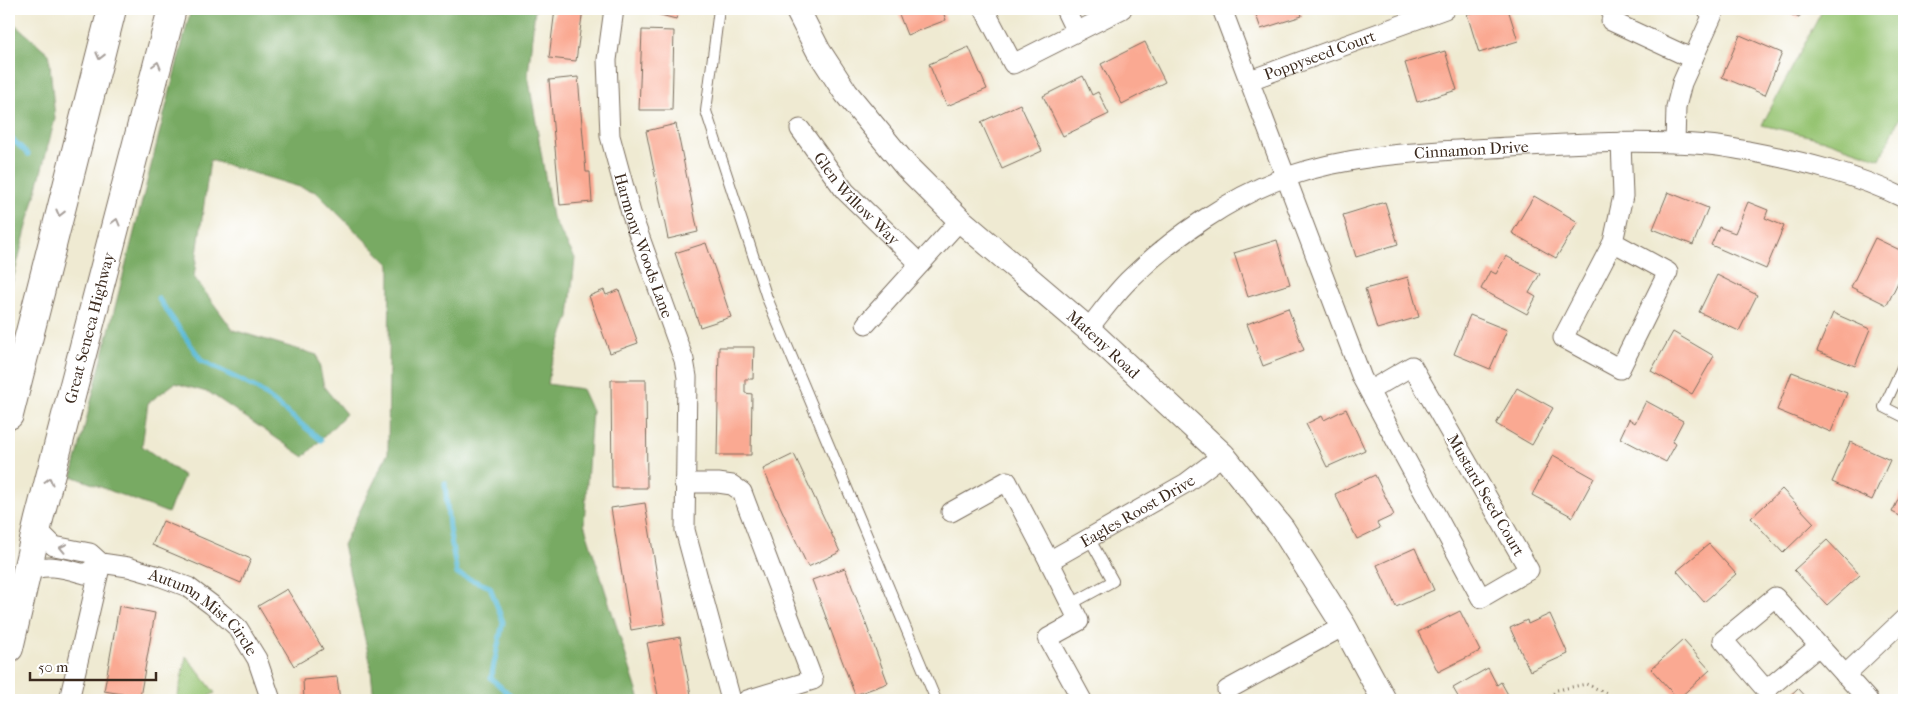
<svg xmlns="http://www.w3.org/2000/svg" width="1913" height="709" font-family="'IM FELL French Canon',serif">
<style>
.green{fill:#96c472;stroke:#687748}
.forest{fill:#78aa64;stroke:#5a6a41}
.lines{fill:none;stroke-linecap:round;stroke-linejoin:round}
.stream{stroke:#58bad7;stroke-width:5}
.building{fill:#faa992}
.service-casing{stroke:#7a6d5d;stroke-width:12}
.minor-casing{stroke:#7a6d5d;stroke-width:21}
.tertiary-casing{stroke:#7a6d5d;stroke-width:26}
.primary-casing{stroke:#7a6d5d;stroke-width:30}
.path{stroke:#7a6d5d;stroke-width:3;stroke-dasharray:1 4;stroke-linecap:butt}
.service{stroke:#fff;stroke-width:10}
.minor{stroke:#fff;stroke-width:19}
.tertiary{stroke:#fff;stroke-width:24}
.primary{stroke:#fff;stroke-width:28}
.oneway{stroke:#a79f9a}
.labels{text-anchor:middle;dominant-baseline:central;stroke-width:5;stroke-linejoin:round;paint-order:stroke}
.street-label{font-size:16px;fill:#3b2a1e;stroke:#fff}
</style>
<rect width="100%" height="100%" fill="#fff"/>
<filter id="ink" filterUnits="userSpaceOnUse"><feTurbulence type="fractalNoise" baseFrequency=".02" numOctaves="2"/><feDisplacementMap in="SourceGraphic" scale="10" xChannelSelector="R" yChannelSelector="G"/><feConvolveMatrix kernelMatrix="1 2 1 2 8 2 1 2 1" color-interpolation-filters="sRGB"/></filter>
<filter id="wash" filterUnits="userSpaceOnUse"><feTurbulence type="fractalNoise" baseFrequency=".0096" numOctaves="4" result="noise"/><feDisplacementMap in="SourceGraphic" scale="20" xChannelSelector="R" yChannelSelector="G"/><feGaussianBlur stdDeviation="1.12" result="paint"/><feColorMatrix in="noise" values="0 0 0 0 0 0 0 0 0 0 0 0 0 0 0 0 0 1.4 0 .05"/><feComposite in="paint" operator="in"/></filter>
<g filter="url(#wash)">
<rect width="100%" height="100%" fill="#efead2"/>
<path class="green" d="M1823,9H1904V108L1880,159L1821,139L1762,125Z
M186,656L215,693L201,700H177Z"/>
<path class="forest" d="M191,9H535L528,75L552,217L575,258L569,317L551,365L548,384L582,389L592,411L584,524L640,700H374L370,661L343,545L388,453L390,265L316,192L210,160L194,277L233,330L317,355L324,387L346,414L304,457L210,393L175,383L148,403L142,446L184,476L168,513L72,476Z
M9,19L49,54L55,119L9,295Z"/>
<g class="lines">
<path class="stream" d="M9,136L28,154
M158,298L202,361L258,389L321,440
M445,483L449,528L457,574L490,587L503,622L491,678L515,700"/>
</g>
<g id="blocks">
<path class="building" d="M555,9H583L576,61L549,58Z
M646,9H679L676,19L645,11Z
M897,9H942L946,20L907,35Z
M1254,9H1300L1302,16L1261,29Z
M1484,9H1508L1518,41L1479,53L1467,14Z
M1779,9H1803L1799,18Z
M642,30L674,31L672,110H639Z
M1740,35L1782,53L1765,95L1722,77Z
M1145,42L1165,82L1122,104L1101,64Z
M969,47L987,89L947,106L929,64Z
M1445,51L1457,90L1417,102L1405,63Z
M1083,76L1092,95L1098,92L1109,114L1063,136L1043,96Z
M578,77L586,172H590L592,202L560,205L549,80Z
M1020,104L1042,151L1002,169L981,122Z
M676,124L698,232L668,239L646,131Z
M1668,192L1708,208L1693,245L1653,229Z
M1534,196L1578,222L1556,258L1512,233Z
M1385,202L1398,244L1356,257L1343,215Z
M1748,202L1768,210L1765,218L1784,226L1766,269L1711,245L1719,227L1735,233Z
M1875,238L1904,252V270L1887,305L1851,287Z
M1277,240L1290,284L1248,297L1234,253Z
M706,243L731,317L700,327L675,253Z
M1506,256L1540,274L1529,293L1536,297L1527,314L1481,289L1490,271L1496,274Z
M1717,275L1757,295L1739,331L1699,312Z
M1408,277L1419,317L1377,329L1365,289Z
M604,290L606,295L619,290L638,343L610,353L589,296Z
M1288,308L1304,350L1263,366L1247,324Z
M1833,313L1870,329L1855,366L1817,351Z
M1470,315L1507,330L1490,369L1454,354Z
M1673,332L1714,356L1692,394L1651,371Z
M719,347H754L753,379H745V393L752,394L751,455H717Z
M1792,372L1847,393L1831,432L1777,410Z
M611,380H646L647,488H612Z
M1517,388L1553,408L1532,445L1496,424Z
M1646,401L1683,421L1672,442L1676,444L1666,462L1620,438L1629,419L1635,423Z
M1346,409L1365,450L1327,467L1306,424L1322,416L1324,420Z
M1850,442L1890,460L1872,500L1832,482Z
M794,454L840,552L808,567L763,469Z
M1553,455L1594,478L1573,517L1532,495Z
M1375,475L1394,515L1377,523L1380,528L1357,539L1335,494Z
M1904,488V518L1892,512Z
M1782,489L1814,523L1783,553L1751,518Z
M645,503L665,624L631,630L611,508Z
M163,521L251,559L241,583L152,545Z
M1827,540L1860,575L1827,605L1794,570Z
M1709,544L1736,574L1704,602L1677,571Z
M1415,548L1434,590L1396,607L1377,565Z
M845,568L888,683L855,695L812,580Z
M287,589L323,649L294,666L258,606Z
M119,606L155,613L140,697L104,691Z
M1460,611L1480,651L1438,672L1418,632Z
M1550,614L1568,654L1530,671L1510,628L1527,620L1528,624Z
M680,637L692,700H659L647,643Z
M1683,640L1710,670L1678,699L1651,669Z
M1488,668L1497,685L1501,682L1511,700H1460L1453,688Z
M337,677L340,700H304L303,680Z
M1798,688L1809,700H1785Z"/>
</g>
</g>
<g filter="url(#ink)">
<use href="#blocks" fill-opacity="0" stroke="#7a6d5d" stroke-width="1"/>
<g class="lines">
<g class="service-casing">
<path id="service" d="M719,9L706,111L767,298L936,700
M1904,363L1884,407L1904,417
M1071,604L1113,581L1089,538"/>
</g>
<g class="minor-casing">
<g id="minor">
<path id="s1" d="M614,9L607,60L610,136L631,213L684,360L687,377L685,530L731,700"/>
<path d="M984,9L1013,64L1122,9"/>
<path d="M1065,9L1076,32"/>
<path d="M1222,9L1362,378L1481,598L1529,570L1412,366L1369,391"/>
<path d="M1617,9L1611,21L1693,59"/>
<path id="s2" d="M1250,80L1445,9"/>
<path id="s3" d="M800,129L845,191L920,264"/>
<path d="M1675,143L1676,107L1682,83L1714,12L1707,9"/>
<path d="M1613,242L1668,272L1620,369L1563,338L1613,242L1623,196L1621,142"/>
<path d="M866,324L960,220"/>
<path id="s4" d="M1088,329C1102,312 1115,293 1131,278C1173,237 1231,197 1286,177C1353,154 1422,152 1491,148C1564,144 1636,139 1708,145C1722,146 1735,149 1748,151C1801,161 1855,174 1904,198"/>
<path d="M684,483H718L732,485L742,492L813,680L747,700"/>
<path id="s5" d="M951,512L1007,481L1049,561L1186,483L1223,455"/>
<path id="s6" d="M39,520L40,532L54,546L90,553L101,563L128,567L159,576L188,587L212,605L238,628L257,659L271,700"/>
<path d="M1049,561L1079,621L1048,638L1082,700"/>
<path d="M27,572C46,562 66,569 85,574L101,563"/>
<path d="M1819,646L1766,690L1723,640L1775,597L1868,700"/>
<path d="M1845,675L1904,619"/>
<path d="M1227,690L1344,626"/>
<path d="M69,700L101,563"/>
</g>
</g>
<g class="tertiary-casing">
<g id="tertiary">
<path id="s7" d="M797,9L818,50L846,93L906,166L960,220L1088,329L1223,455L1282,528L1344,626L1384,700"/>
</g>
</g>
<g class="primary-casing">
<g id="primary">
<path d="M9,415L112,9"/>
<path id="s8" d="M9,648L39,519L172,9"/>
</g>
</g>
<path class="path" d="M1546,700L1557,690L1586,684L1607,693L1615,700"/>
<use href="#service" class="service"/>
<use href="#minor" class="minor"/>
<use href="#tertiary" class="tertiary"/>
<use href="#primary" class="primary"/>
</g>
<defs><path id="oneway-chevron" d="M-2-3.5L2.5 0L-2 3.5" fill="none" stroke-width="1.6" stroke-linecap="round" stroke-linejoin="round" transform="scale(1.25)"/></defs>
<g class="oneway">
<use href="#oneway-chevron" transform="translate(100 56) rotate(104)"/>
<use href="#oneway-chevron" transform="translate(157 65) rotate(-75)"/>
<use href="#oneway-chevron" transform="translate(60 213) rotate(104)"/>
<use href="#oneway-chevron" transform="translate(116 222) rotate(-75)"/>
<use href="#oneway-chevron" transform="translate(49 481) rotate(-75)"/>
<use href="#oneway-chevron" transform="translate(63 548) rotate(-168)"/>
</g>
</g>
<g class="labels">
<g class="street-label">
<text stroke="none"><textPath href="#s2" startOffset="74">Poppyseed Court</textPath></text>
<text stroke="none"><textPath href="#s4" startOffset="441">Cinnamon Drive</textPath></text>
<text stroke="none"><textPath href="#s3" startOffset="90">Glen Willow Way</textPath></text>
<text stroke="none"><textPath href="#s1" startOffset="242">Harmony Woods Lane</textPath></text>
<text stroke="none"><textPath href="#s8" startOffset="330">Great Seneca Highway</textPath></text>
<text stroke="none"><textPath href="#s7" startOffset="458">Mateny Road</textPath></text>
<text transform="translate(1486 495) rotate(60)">Mustard Seed Court</text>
<text stroke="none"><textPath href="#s5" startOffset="256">Eagles Roost Drive</textPath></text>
<text stroke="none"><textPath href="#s6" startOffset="201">Autumn Mist Circle</textPath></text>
</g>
</g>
<rect width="1913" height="709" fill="none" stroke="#fff" stroke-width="30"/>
<path d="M30 672v8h126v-8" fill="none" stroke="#3b2a1e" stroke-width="2.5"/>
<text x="38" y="672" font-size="15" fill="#3b2a1e" stroke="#ffffff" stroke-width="4" paint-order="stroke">50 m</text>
</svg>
